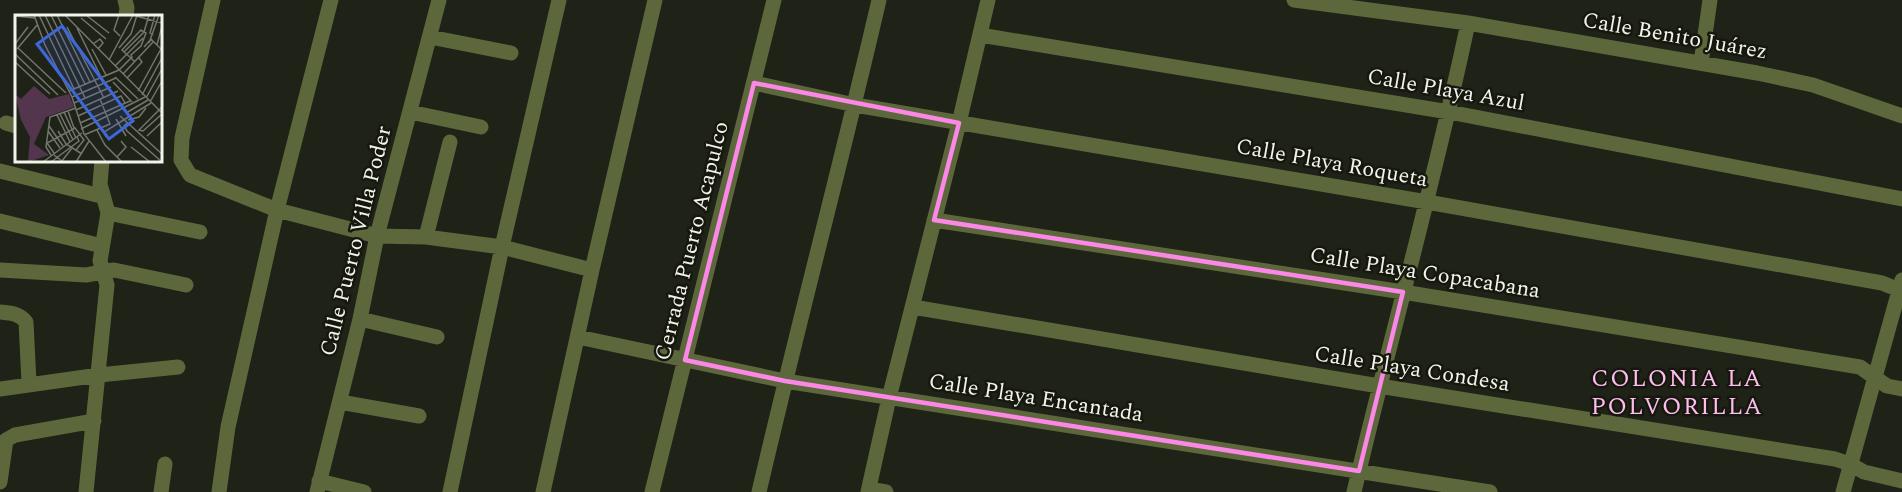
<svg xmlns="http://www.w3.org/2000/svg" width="1902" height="492" font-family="Spectral,serif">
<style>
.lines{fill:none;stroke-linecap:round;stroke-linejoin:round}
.minor{stroke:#5d673c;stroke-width:15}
.marked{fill:none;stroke:#fb87e6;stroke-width:4.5;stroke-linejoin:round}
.labels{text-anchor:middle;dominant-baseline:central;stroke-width:5;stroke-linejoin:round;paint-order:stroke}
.street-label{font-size:22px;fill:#f2f4ec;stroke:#16180e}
.neighbourhood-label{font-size:24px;letter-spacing:1.5px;fill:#febcef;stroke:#16180e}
.inset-road{fill:none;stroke:#73766c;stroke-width:1.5}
.view{fill:#3d67db;fill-opacity:0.15;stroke:#3d67db;stroke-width:3}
.inset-edge{fill:none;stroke:#f2f4ec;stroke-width:3}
</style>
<rect width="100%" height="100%" fill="#1f2217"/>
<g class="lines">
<path class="minor" d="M125,0L127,8L126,16
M213,0L182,138L181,160L190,175L277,210L377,236L426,237L502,247L592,270
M1294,0L1468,23L1757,73L1813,85L1902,116
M980,35L1449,112L1902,199
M430,37L511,53
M1701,63L1710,0
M754,83L855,105L1427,202L1882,283L1902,291
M410,112L481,127
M6,123L16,126
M0,171L101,196
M108,213L200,232
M934,220L1403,292L1860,367L1887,386L1902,389
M0,221L102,246
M426,237L450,142
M0,270L86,275L114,270L186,285
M913,307L1379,386L1835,459L1850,464L1864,472L1902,481
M0,312C10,313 19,313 26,322L29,383
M360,319L437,337
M578,337L785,381L1490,492
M0,389L99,375L178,367
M340,402L419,416
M319,481L364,492
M0,482L6,440L15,435L94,421
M869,489L886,492
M86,492L107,285L100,261L108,213L100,184L102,160
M161,492L165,464
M219,492L228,427L277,210L331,0
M317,492L360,319L377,236L439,0
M450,492L502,247L559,0
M543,492L592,270L655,0
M652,492L774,0
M759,492C797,328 841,164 879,0
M868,492L889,398L959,123L988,0
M1354,492C1391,335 1435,180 1468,23
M1843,492L1902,280"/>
</g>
<path class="marked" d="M754,83L959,123L934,220L1403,292L1359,471L785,381L685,360Z"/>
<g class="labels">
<g class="street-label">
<text transform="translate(1675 36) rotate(10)">Calle Benito Juárez</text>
<text transform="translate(1446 90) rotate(10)">Calle Playa Azul</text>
<text transform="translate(1332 163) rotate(10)">Calle Playa Roqueta</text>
<text transform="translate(356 241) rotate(-76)">Calle Puerto Villa Poder</text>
<text transform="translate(692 241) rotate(-76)">Cerrada Puerto Acapulco</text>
<text transform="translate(1425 273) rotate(9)">Calle Playa Copacabana</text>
<text transform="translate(1412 369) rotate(9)">Calle Playa Condesa</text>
<text transform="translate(1036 398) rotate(9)">Calle Playa Encantada</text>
</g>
<g class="neighbourhood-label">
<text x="1677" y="379">COLONIA LA<tspan x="1677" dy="28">POLVORILLA</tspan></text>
</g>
</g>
<g transform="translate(15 15)">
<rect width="147" height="147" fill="#1f2217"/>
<path d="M19,71L34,84L54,79L59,92L31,102L19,129L34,140L13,147L15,122L6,105L0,79L6,84Z" fill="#53364d"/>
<path class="inset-road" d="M19,0L30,30L57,82L69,119L91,147M24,0L59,74M30,0L70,83M36,0L70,69M42,0L75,67M50,0L147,98M71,0L94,18M104,0L99,15L105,21M0,1L20,3M121,1L147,8M66,3L91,24M52,12L89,83M62,13L86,62M138,20L135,18L140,0M134,28L144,0M0,29L13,12M78,29L85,24L88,28L83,34M142,30L147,11M129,32L136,24L146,34M3,33L51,78M104,33L116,19L122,0M2,34L23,9M77,34L91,60M109,37L129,17L134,0M0,39L43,80M94,45L118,0M0,47L35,79M100,51L128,23M108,59L138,27M100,62L123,84M112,63L127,47L124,43M98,67L117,87M54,76L104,55L117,42L116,40L126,31L131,18L126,15L107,35L109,37L116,43L120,47M123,76L147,32M127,80L147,43M57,82L101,63M131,83L147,54M135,87L147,66M59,88L96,72M147,92L124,115L128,116L147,99M61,95L103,76M53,96L59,113M49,97L61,123M111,98L133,85M45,99L58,125M42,100L55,127M63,101L106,81L110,88M105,101L147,139M101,104L111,121M113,105L124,102L131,93M65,108L115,86M112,108L109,111L112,116L147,147M34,111L48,131M66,114L130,82M82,115L90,130L107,147M33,116L45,133M43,116L51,129L67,139M69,120L95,109L85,84M132,121L147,107M91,122L89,117L136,88M116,132L135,147M39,138L32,128L60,113L69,125L61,135M36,140L31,132L35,102L61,93M39,140L47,146L57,133M102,142L111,132L106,126M28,147L67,118M36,147L64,126L62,122M61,147L74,126"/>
<path class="view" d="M47,11L118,106L94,124L22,29Z"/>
<rect width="147" height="147" class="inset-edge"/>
</g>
</svg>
